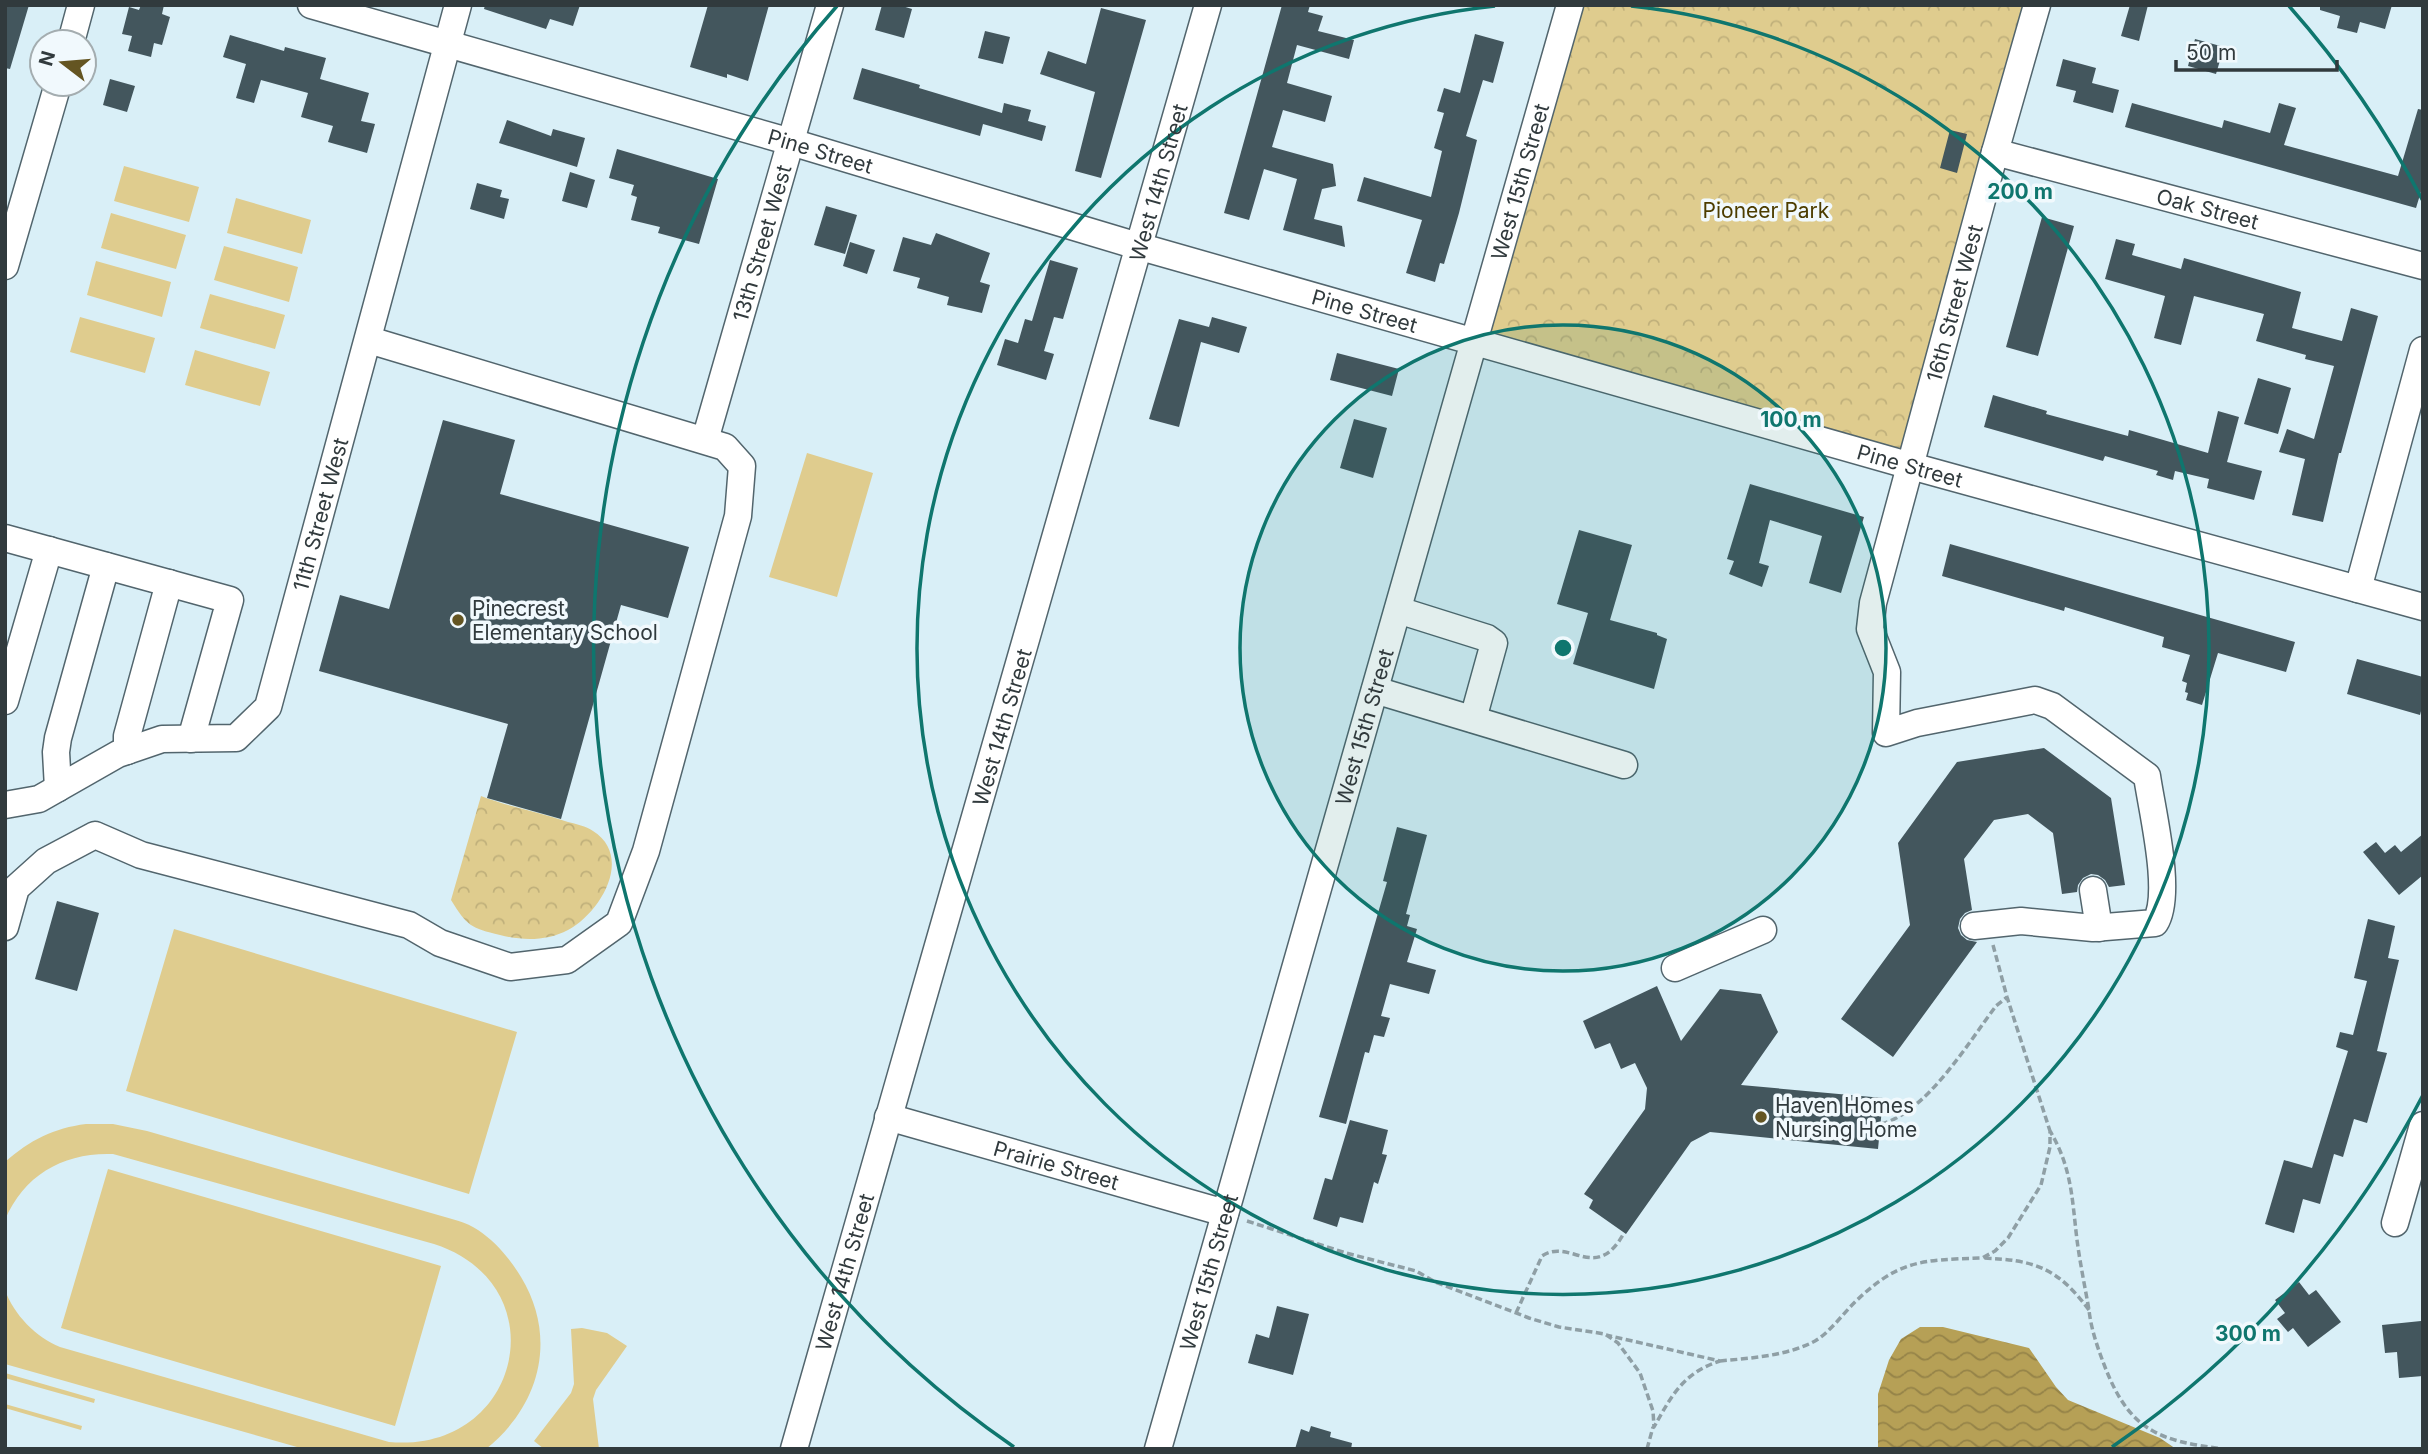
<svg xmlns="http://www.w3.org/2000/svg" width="2428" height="1454" font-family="Inter,sans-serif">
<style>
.grass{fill:#dfcc8e}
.park{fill:url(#park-crowns)}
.water{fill:url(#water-waves)}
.building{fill:#43565d}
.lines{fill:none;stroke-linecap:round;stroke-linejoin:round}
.minor-casing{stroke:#52656d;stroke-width:29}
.path{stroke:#8f9fa5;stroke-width:3.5;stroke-dasharray:7 3.5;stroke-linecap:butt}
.minor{stroke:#fff;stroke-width:26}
.ring{fill:none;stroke:#0f766e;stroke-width:3.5}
.poi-dot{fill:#645522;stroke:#f1f9fd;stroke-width:2.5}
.labels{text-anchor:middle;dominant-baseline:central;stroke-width:7;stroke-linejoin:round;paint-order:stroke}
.street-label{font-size:21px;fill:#313a3d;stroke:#f1f9fd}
.park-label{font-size:21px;fill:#4d3d00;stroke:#f1f9fd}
.poi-label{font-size:21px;fill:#313a3d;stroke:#f1f9fd;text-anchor:start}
.centre{fill:#0f766e;stroke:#f1f9fd;stroke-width:3.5}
.ring-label{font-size:21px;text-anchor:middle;font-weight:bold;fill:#0f766e;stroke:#f1f9fd;stroke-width:7;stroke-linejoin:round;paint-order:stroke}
</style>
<defs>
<pattern id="park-crowns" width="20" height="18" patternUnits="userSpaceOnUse" patternTransform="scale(1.75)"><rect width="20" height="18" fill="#dfcc8e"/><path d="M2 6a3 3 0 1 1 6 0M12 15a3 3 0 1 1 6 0" fill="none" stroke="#c0b07b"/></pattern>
<pattern id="water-waves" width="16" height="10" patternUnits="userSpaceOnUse" patternTransform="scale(1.75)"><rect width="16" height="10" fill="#b6a056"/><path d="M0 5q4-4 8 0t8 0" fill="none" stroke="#958348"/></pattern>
</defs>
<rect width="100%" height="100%" fill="#d9eff7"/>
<path class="grass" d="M124,166L199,187L189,222L114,201Z
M236,198L311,220L302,254L227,233Z
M111,213L186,235L176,269L101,248Z
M224,246L298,267L289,302L214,280Z
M96,261L171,282L162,317L87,295Z
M210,294L285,315L275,349L200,328Z
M80,317L155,338L145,373L70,352Z
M195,350L270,372L260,406L185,385Z
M807,453L873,473L837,597L769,577Z
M174,929L517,1032L469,1194L126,1091Z
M86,1124H113L147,1131L438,1215C452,1219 466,1222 478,1230C496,1242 510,1259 521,1277C558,1338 540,1406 486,1449H304L5,1364V1290C14,1315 36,1337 60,1347L389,1442C521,1454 560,1285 434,1244L113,1154C65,1152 24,1174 5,1220V1162C30,1140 54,1128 86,1124Z
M108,1169L441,1266L395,1426L61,1328Z
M582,1328L607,1333L627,1346L596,1390L593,1399L599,1449H544L534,1441L571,1393L574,1384L571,1329Z
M5,1373L95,1399L94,1403L5,1378Z
M5,1404L82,1426L81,1430L5,1408Z"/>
<path class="park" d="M1570,5H2037L1911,466L1475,341Z
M481,796C509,807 539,812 568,822C576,824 586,826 593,831C634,857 600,913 568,930C547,941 523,941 500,935C471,928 467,926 451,900Z"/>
<path class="water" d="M1920,1327H1943L2029,1348L2056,1387L2068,1400L2160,1438L2176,1449H1878V1394L1889,1360L1901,1339Z"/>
<path class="building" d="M5,5H29L10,69L5,68Z
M141,5H164L162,14L170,17L162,45L154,43L151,57L128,51L132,36L122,34L129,7L139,10Z
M485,5H580L573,26L550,19L546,29L484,9Z
M708,5H769L748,81L727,74V78L690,67Z
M882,5H899L912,9L904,38L875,30Z
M1282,5H1310L1308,12L1323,16L1318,31L1354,40L1349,59L1297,45L1287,83L1332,96L1325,122L1283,110L1272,147L1333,164L1336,186L1322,189L1314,219L1342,226L1345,247L1283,230L1297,179L1264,169L1249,220L1224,213Z
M2130,5H2148L2139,41L2121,36Z
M2320,5H2392L2385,29L2360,22L2357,33L2337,28L2340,16L2320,10Z
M1101,8L1146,20L1101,178L1075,171L1095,92L1040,74L1048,51L1086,64Z
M985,31L1010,37L1003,64L978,58Z
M1475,34L1504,42L1493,83L1483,80L1466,136L1477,140L1459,213L1444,264L1440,263L1435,282L1406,273L1422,220L1357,201L1364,177L1431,197L1442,151L1434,148L1444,113L1437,111L1444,88L1460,93Z
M230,35L284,51L285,47L326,58L320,79L369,93L361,121L375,124L367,153L328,142L333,126L301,117L308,93L261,80L254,103L236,98L246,64L223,57Z
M2195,39L2224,47L2216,74L2188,66Z
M2063,59L2096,68L2092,83L2119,90L2113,113L2073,102L2076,91L2056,86Z
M862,68L920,85L919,88L1002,113L1004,103L1031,110L1028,121L1046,126L1042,141L983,124L980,136L853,99Z
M110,79L135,86L127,112L103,105Z
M2132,103L2222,128L2224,120L2270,133L2279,103L2296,108L2284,145L2398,176L2418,109L2423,110V185L2416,208L2125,127Z
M507,120L551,136L553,129L585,138L577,167L499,143Z
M1950,130L1967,134L1957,173L1940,168Z
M617,149L718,179L699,244L658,233L660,227L631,220L637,197L631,195L634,185L609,178Z
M570,172L595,180L587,208L562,201Z
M477,183L502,190L500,197L509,199L504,219L470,209Z
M826,206L857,215L845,254L814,245Z
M2042,217L2074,226L2038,356L2006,347Z
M936,233L990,253L980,282L990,285L982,313L947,305L949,297L917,288L920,278L893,271L903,237L931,245Z
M2116,239L2135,244L2132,255L2181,269L2184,258L2301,292L2292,328L2342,341L2351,308L2378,316L2341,453H2339L2323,522L2292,515L2305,459L2279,452L2287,429L2314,439L2334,366L2305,359L2306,355L2256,341L2264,314L2194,296L2181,345L2154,338L2165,296L2105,279Z
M850,242L875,250L867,274L843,266Z
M1050,260L1078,268L1063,319L1054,317L1044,351L1054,354L1046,380L997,365L1005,339L1018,343L1025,319L1032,321Z
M1212,317L1247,327L1239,353L1201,342L1179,427L1149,419L1179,319L1209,327Z
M1337,353L1399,369L1392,396L1330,380Z
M2258,378L2291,388L2278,434L2244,424Z
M1993,395L2047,411L2046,414L2128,436L2129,430L2208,453L2218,411L2239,417L2227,462L2262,471L2254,500L2207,488L2209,479L2175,471L2173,480L2156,475L2158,471L2105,456L2103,461L1984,427Z
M1354,419L1387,428L1373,478L1340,468Z
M443,420L515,440L500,494L689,547L668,618L621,605L561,819L487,798L508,724L319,671L340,595L389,609Z
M1750,484L1864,517L1841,593L1809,583L1822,536L1770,520L1759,563L1769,566L1762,587L1729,574L1734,561L1727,559Z
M1579,530L1632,545L1610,620L1657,633V635L1667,639L1654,689L1573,664L1588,613L1557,604Z
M1950,544L2295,642L2286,672L2218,653L2202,705L2186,700L2188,693L2185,692L2187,683L2182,681L2190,655L2162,647L2164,637L2065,607L2064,611L1942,576Z
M2357,659L2423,677V703L2420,715L2347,694Z
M2044,748L2111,798L2125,885L2109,887L2105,880L2098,875L2091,874L2083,878L2078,885L2077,892L2062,894L2053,833L2028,814L1994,820L1964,859L1972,910L1965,913L1960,919L1958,928L1961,935L1967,940L1977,942L1893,1057L1841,1019L1910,925L1898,843L1957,762Z
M1397,827L1427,835L1406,914L1410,915L1407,926L1417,929L1407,962L1436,970L1429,994L1390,984L1381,1016L1390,1018L1384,1037L1374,1035L1369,1053L1365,1052L1346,1124L1319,1117L1387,882L1383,881Z
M2423,834V875L2399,895L2363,852L2376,842L2385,853L2395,845L2401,852Z
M57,901L99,913L77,991L35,979Z
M2368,919L2395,926L2388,958L2399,960L2377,1051L2387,1053L2367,1123L2354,1119L2343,1157L2334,1154L2320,1204L2303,1199L2294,1233L2265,1224L2284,1160L2312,1168L2348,1051L2336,1047L2340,1032L2353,1035L2367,981L2354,978Z
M1657,986L1681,1041L1720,989L1761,994L1778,1032L1741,1085L1883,1098L1878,1149L1710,1132L1691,1142L1626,1234L1589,1208L1593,1200L1584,1194L1645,1109L1647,1088L1635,1063L1621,1069L1610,1043L1595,1049L1583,1021Z
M1350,1120L1388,1130L1382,1154L1387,1155L1378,1184L1374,1182L1363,1223L1340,1217L1337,1227L1313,1219L1325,1178L1332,1180Z
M2299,1282L2309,1295L2316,1290L2341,1322L2308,1347L2293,1328L2288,1332L2277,1319L2285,1313L2275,1300Z
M1277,1306L1309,1314L1293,1375L1248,1363L1256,1334L1269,1338Z
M2421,1321L2423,1376L2399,1378L2397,1352L2385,1353L2382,1325Z
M1311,1426L1331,1432L1330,1437L1352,1443L1351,1449H1295L1301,1429L1309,1432Z"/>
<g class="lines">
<g class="minor-casing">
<g id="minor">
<path id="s1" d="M311,5L791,142L1141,247L1911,466L2423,607"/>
<path d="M71,42L81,5"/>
<path id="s2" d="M1995,152L2423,266"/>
<path d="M5,266L58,84"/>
<path id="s3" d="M705,440L830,5"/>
<path d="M5,538L230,600L191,739"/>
<path d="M2358,589L2423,350"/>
<path d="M1398,610L1487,638L1494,643L1473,719"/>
<path d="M1375,690L1624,765"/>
<path d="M5,701L49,550"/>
<path d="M127,751V736L169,583"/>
<path d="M58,788L56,752L58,738L106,566"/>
<path id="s4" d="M5,805L39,799L118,754L162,739L236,738L268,707L458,5"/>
<path d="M2093,890L2099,928"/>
<path id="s5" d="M1974,926L2021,921L2093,928L2155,923C2173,895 2152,811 2147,776L2052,706L2035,700L1917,723L1886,733L1887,672L1870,629L1873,603L1995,152L2037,5"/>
<path d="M5,927L16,888L46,861L95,835L141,855L409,925L440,943L510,967L567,960L619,923L646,851L738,516L742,466L725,447L369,340"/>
<path d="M1675,968L1763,930"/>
<path id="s6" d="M888,1117L1225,1213"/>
<path d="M2395,1223L2423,1125"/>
<path id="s7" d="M794,1449C930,967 1074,487 1208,5"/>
<path id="s8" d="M1158,1449L1570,5"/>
</g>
</g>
<path class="path" d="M1993,945L2007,997L2050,1131
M1881,1124C1927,1112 1968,1043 1996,1006L2007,997
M1247,1221L1346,1253L1416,1271L1435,1282L1529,1318L1559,1327L1605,1334L1618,1343L1640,1373L1653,1411L1654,1427C1672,1395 1683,1373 1720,1361L1606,1335
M2089,1310C2057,1267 2034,1260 1982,1258L1995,1251L2008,1238L2041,1185L2050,1147V1131C2072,1168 2072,1199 2077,1240C2080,1263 2085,1287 2089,1310C2091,1329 2098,1349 2105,1367C2130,1431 2159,1441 2224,1449
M1516,1313L1542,1256C1570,1237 1596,1284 1624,1233
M1720,1361C1751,1358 1787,1356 1815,1341C1829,1333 1842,1315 1854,1303C1898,1260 1921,1260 1981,1258
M1647,1449L1653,1427"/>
<use href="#minor" class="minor"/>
</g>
<circle cx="1563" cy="648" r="323" fill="#0f766e" fill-opacity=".12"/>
<g class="ring">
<circle cx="1563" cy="648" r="323"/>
<path d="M1631 6A646 646 0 1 1 1495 6"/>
<path d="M2423 1095A969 969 0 0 1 2112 1447M1014 1447A969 969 0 0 1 837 6M2289 6A969 969 0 0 1 2423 201"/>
</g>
<g class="poi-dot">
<circle cx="458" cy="620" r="7"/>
<circle cx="1761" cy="1117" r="7"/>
</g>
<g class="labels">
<g class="street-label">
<text stroke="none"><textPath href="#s1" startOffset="530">Pine Street</textPath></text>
<text stroke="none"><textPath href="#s7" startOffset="1318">West 14th Street</textPath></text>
<text stroke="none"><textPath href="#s8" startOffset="1318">West 15th Street</textPath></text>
<text stroke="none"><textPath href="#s2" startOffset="220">Oak Street</textPath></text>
<text stroke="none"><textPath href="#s3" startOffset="205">13th Street West</textPath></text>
<text stroke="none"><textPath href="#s5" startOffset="1064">16th Street West</textPath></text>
<text stroke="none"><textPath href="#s1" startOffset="1097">Pine Street</textPath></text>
<text stroke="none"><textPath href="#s1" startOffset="1664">Pine Street</textPath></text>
<text stroke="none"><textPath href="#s4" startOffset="490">11th Street West</textPath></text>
<text stroke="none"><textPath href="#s7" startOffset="751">West 14th Street</textPath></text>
<text stroke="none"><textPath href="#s8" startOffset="751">West 15th Street</textPath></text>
<text stroke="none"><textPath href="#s6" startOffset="175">Prairie Street</textPath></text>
<text stroke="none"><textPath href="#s7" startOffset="184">West 14th Street</textPath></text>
<text stroke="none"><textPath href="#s8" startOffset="184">West 15th Street</textPath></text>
</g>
<g class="park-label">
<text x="1766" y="210">Pioneer Park</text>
</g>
<g class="poi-label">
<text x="472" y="608">Pinecrest<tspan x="472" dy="24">Elementary School</tspan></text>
<text x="1775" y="1105">Haven Homes<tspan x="1775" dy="24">Nursing Home</tspan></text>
</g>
</g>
<circle cx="1563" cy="648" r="10" class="centre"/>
<g class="ring-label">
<text x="2020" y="199">200 m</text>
<text x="1791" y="427">100 m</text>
<text x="2248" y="1341">300 m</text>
</g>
<rect width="2428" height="1454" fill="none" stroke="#313a3d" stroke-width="14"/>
<g transform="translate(63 63) rotate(286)"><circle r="33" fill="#f1f9fd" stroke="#a4adb0" stroke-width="2"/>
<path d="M0-5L12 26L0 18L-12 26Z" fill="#645522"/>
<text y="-10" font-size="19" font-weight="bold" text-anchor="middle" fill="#313a3d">N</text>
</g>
<path d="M2176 60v10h161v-10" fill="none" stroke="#313a3d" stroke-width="3.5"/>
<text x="2186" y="60" font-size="21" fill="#313a3d" stroke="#f1f9fd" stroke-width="5" paint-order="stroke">50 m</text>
</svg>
